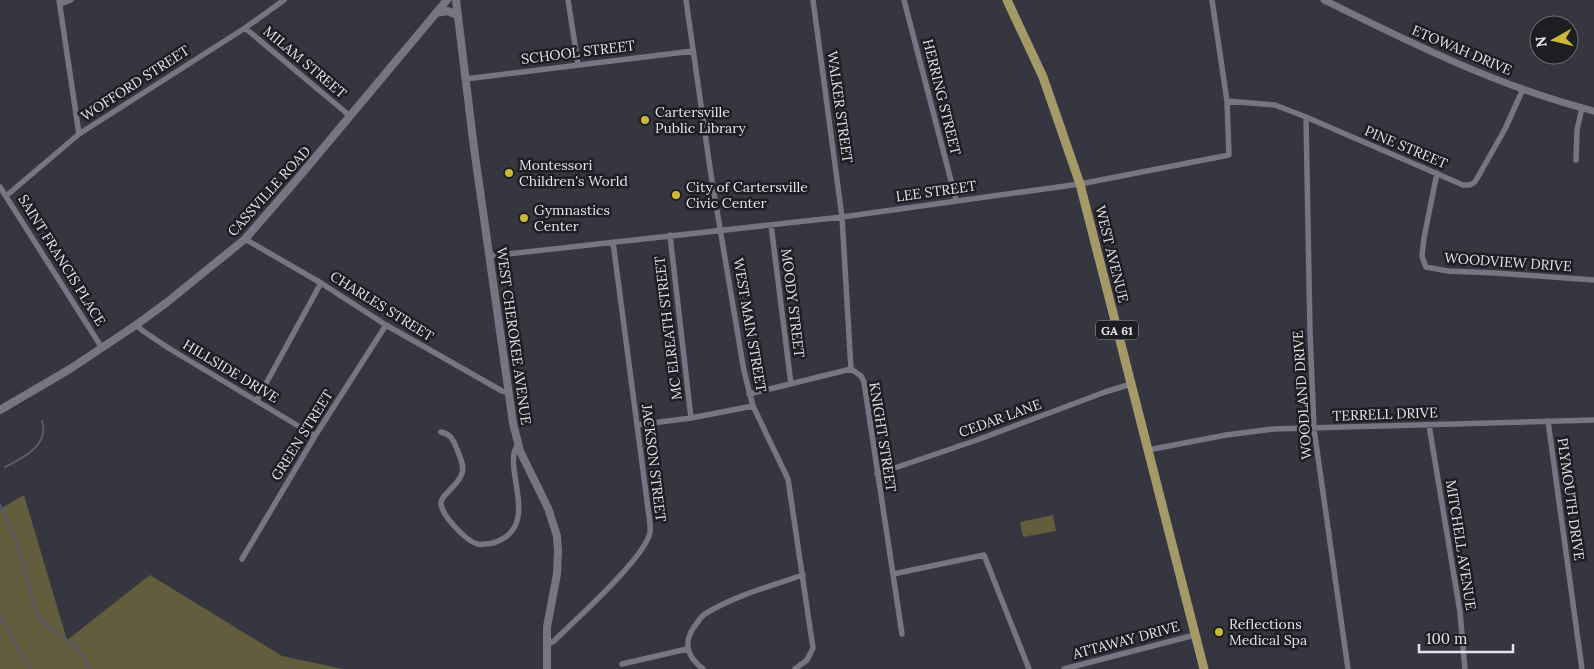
<svg xmlns="http://www.w3.org/2000/svg" width="1594" height="669" font-family="Lora,serif">
<style>
.green{fill:#625d3c}
.lines{fill:none;stroke-linecap:round;stroke-linejoin:round}
.stream{stroke:#5a5873;stroke-width:2}
.minor{stroke:#767682;stroke-width:5.5}
.tertiary{stroke:#767682;stroke-width:7}
.secondary{stroke:#767682;stroke-width:8}
.primary{stroke:#a49a68;stroke-width:9}
.poi-dot{fill:#cdb938;stroke:#1d1e22;stroke-width:2}
.labels{text-anchor:middle;dominant-baseline:central;stroke-width:5;stroke-linejoin:round;paint-order:stroke}
.shield{fill:#1d1e22;stroke:#a8a9af;stroke-width:1}
.shield-label{font-size:12px;font-weight:bold;fill:#e4e4eb}
.street-label{font-size:14px;fill:#e4e4eb;stroke:#1d1e22}
.poi-label{font-size:14px;fill:#e4e4eb;stroke:#1d1e22;text-anchor:start}
</style>
<rect width="100%" height="100%" fill="#353640"/>
<path class="green" d="M24,495L67,640L150,575L282,656L343,669H0V509Z
M1053,515L1056,531L1023,537L1020,522Z"/>
<g class="lines">
<path class="stream" d="M5,467C23,458 50,445 42,421
M0,505L16,539L37,614L46,625L74,645L84,657L90,669
M0,616L30,669"/>
<path class="minor" d="M59,0L79,134
M568,0L578,64
M686,0L711,175L744,371L753,406L788,479L813,648L807,660L795,669
M813,0L842,217L851,369L861,376L864,382L902,634
M904,0L956,200
M60,4L71,0
M245,28L350,116
M465,79L693,51
M1227,101L1275,105L1306,117L1463,185H1470L1475,182L1505,129L1523,89
M1306,117L1310,332L1314,429L1348,669
M1576,160L1577,130L1582,108
M1437,173L1424,238L1422,256L1426,267L1448,271L1495,273L1594,280
M0,187L102,348
M6,196L79,134L245,28L284,0
M771,225L791,384
M670,235L691,418
M245,239L321,283L386,325L502,391L508,393
M489,256L842,217L1080,184L1229,155L1227,101L1212,0
M136,325L143,331L170,349L315,436
M749,394L851,369
M257,400L321,283
M1548,421L1582,669
M637,425L691,418L753,406
M1429,425L1460,612L1465,669
M441,432C450,434 453,439 456,447C467,472 465,474 447,493C444,496 441,499 441,503C441,515 467,542 478,544C481,545 483,544 486,544C494,544 500,541 507,536C535,514 502,463 518,445
M1148,450L1226,435L1273,429L1594,420
M877,474L977,440L1105,392L1131,384
M242,559L315,436L386,325
M893,574L984,555L1029,669
M546,645L554,641C574,621 647,556 650,532C651,522 648,511 647,501L613,242
M622,664L687,649
M703,669C685,655 683,640 697,623C699,620 702,616 705,614C733,596 771,586 803,575
M1064,669L1195,635"/>
<path class="tertiary" d="M1324,0C1411,43 1499,87 1594,111"/>
<path class="secondary" d="M456,0L474,148L513,423L520,451L548,508L557,536L558,551L557,574L547,627V669
M436,13L448,11L457,15
M0,410L70,369L136,325L166,303L245,239L299,177L447,0"/>
<path class="primary" d="M1007,0L1043,77L1080,184L1204,669"/>
</g>
<g class="poi-dot">
<circle cx="645" cy="120" r="5"/>
<circle cx="509" cy="173" r="5"/>
<circle cx="676" cy="195" r="5"/>
<circle cx="524" cy="218" r="5"/>
<circle cx="1219" cy="632" r="5"/>
</g>
<g class="labels">
<rect class="shield" x="1096" y="320.5" width="42" height="19" rx="4"/>
<g class="shield-label">
<text x="1117" y="330">GA 61</text>
</g>
<g class="street-label">
<text transform="translate(1462 50) rotate(23)">ETOWAH DRIVE</text>
<text transform="translate(578 52) rotate(-7)">SCHOOL STREET</text>
<text transform="translate(305 62) rotate(40)">MILAM STREET</text>
<text transform="translate(135 83) rotate(-33)">WOFFORD STREET</text>
<text transform="translate(942 97) rotate(76)">HERRING STREET</text>
<text transform="translate(840 107) rotate(82)">WALKER STREET</text>
<text transform="translate(1406 147) rotate(23)">PINE STREET</text>
<text transform="translate(269 191) rotate(-48)">CASSVILLE ROAD</text>
<text transform="translate(936 191) rotate(-8)">LEE STREET</text>
<text transform="translate(1112 254) rotate(76)">WEST AVENUE</text>
<text transform="translate(62 260) rotate(58)">SAINT FRANCIS PLACE</text>
<text transform="translate(1508 262) rotate(4)">WOODVIEW DRIVE</text>
<text transform="translate(793 303) rotate(83)">MOODY STREET</text>
<text transform="translate(382 306) rotate(32)">CHARLES STREET</text>
<text transform="translate(750 325) rotate(80)">WEST MAIN STREET</text>
<text transform="translate(668 328) rotate(-97)">MC ELREATH STREET</text>
<text transform="translate(514 336) rotate(82)">WEST CHEROKEE AVENUE</text>
<text transform="translate(231 371) rotate(31)">HILLSIDE DRIVE</text>
<text transform="translate(1302 395) rotate(-94)">WOODLAND DRIVE</text>
<text transform="translate(1385 414) rotate(-2)">TERRELL DRIVE</text>
<text transform="translate(1000 418) rotate(-20)">CEDAR LANE</text>
<text transform="translate(302 435) rotate(-58)">GREEN STREET</text>
<text transform="translate(883 437) rotate(81)">KNIGHT STREET</text>
<text transform="translate(654 463) rotate(83)">JACKSON STREET</text>
<text transform="translate(1571 499) rotate(82)">PLYMOUTH DRIVE</text>
<text transform="translate(1461 545) rotate(81)">MITCHELL AVENUE</text>
<text transform="translate(1126 640) rotate(-15)">ATTAWAY DRIVE</text>
</g>
<g class="poi-label">
<text x="655" y="112">Cartersville<tspan x="655" dy="16">Public Library</tspan></text>
<text x="519" y="165">Montessori<tspan x="519" dy="16">Children's World</tspan></text>
<text x="686" y="187">City of Cartersville<tspan x="686" dy="16">Civic Center</tspan></text>
<text x="534" y="210">Gymnastics<tspan x="534" dy="16">Center</tspan></text>
<text x="1229" y="624">Reflections<tspan x="1229" dy="16">Medical Spa</tspan></text>
</g>
</g>
<g transform="translate(1554 40) rotate(262)"><circle r="24" fill="#1d1e22" stroke="#6d6d72"/>
<path d="M0-4L9 19L0 12L-9 19Z" fill="#cdb938"/>
<text y="-8" font-size="14" font-weight="bold" text-anchor="middle" fill="#e4e4eb">N</text>
</g>
<path d="M1419 644v8h94v-8" fill="none" stroke="#e4e4eb" stroke-width="2.5"/>
<text x="1426" y="644" font-size="15" fill="#e4e4eb" stroke="#1d1e22" stroke-width="4" paint-order="stroke">100 m</text>
</svg>
